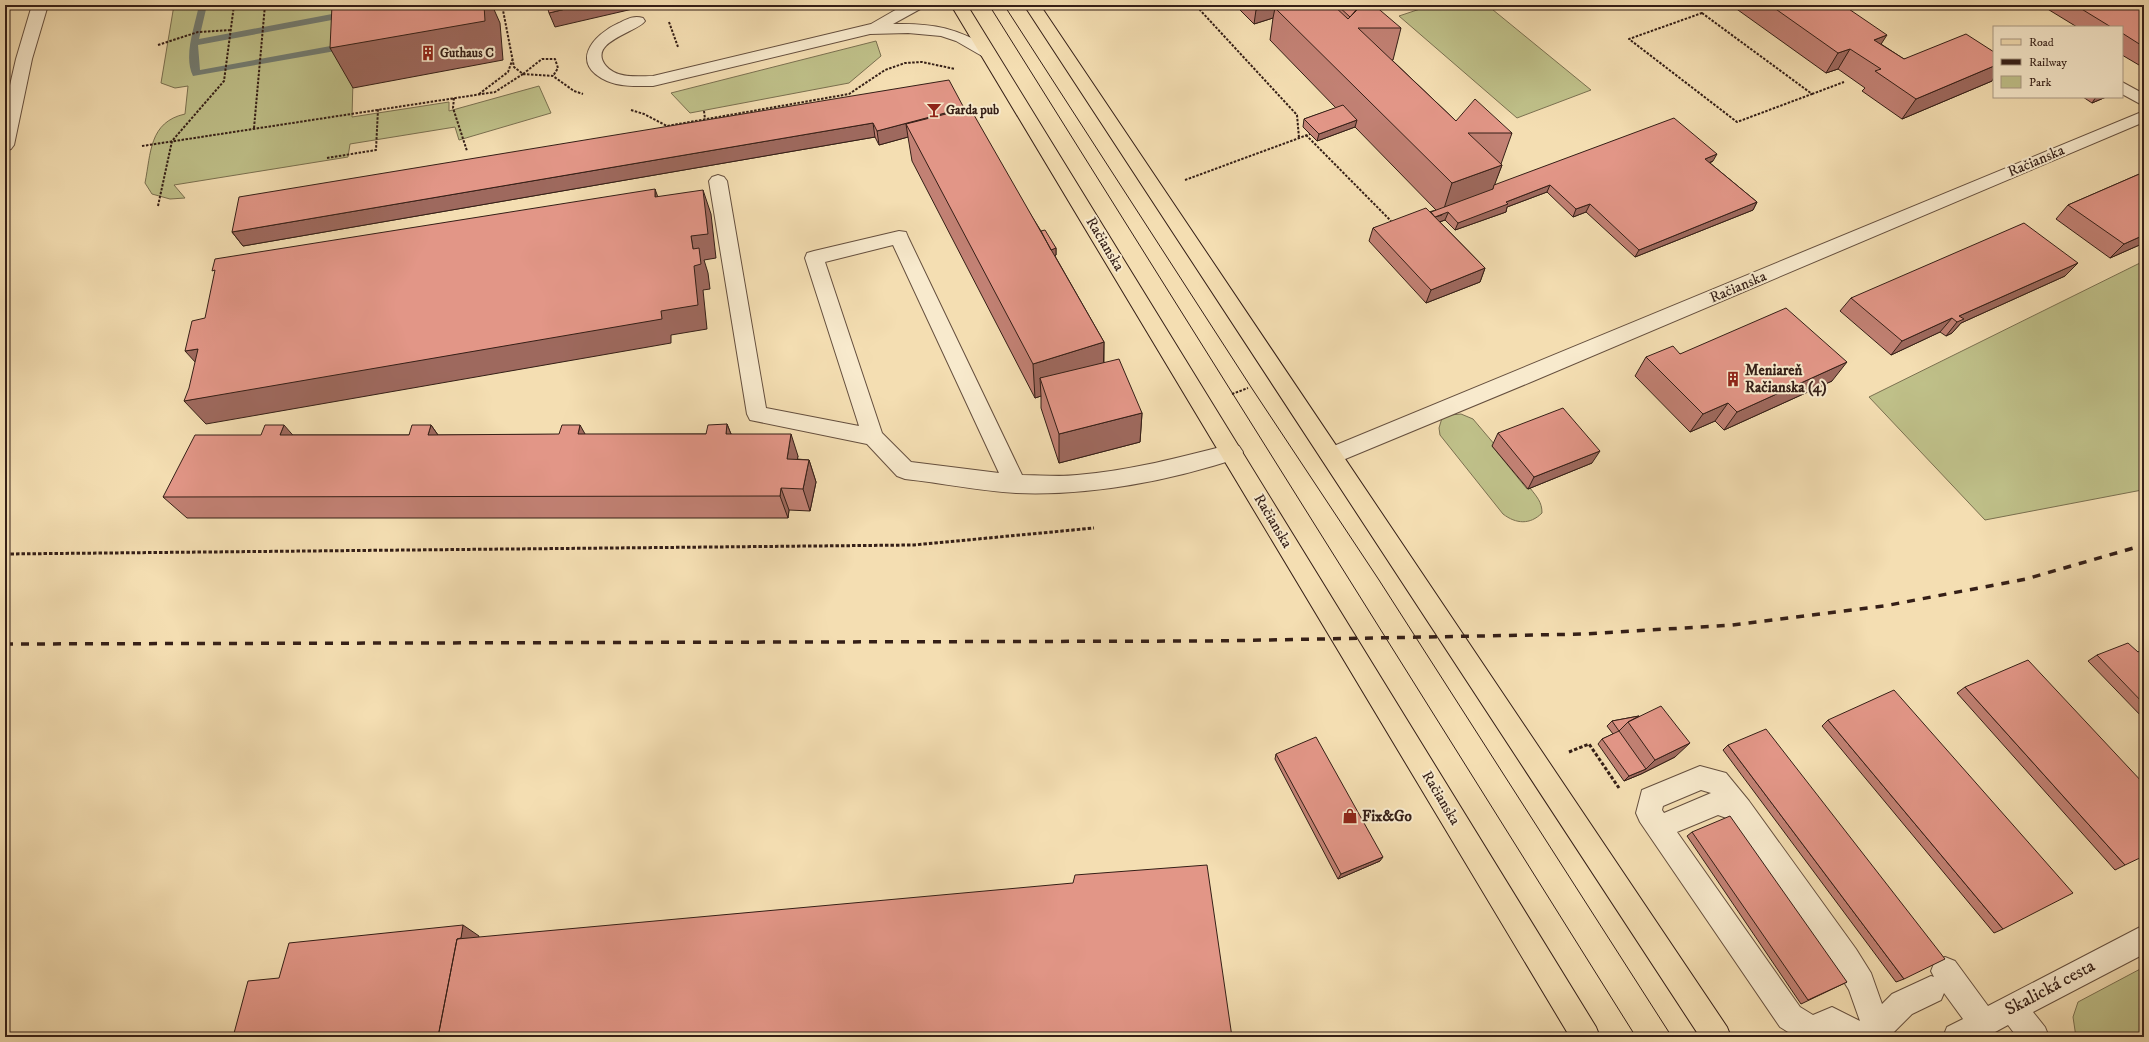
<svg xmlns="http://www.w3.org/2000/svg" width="2149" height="1042" font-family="'IM FELL DW Pica',serif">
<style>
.green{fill:#bfc089;stroke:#7a7050}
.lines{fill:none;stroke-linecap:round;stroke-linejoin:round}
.stream{fill:#737d73;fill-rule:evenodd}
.minor-casing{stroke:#654f3e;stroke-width:2}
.major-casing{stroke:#351f17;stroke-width:2}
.path-far1{stroke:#351f17;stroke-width:2;stroke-dasharray:2.5 1.5;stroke-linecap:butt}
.path{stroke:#351f17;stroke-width:3;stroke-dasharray:3.5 2;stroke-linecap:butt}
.minor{fill:#f8eacd;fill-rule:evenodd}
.major{fill:#f4deb2;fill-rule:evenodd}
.tram{stroke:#351f17;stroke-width:1}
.rail{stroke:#351f17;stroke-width:3.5;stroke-dasharray:8 8;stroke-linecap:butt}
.wall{fill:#c28174;stroke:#351f17}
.shaded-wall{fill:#9e695e;stroke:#351f17}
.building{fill:#e29687;stroke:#351f17}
.labels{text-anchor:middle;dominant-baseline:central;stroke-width:4;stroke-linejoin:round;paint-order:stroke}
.far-poi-label{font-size:13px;font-weight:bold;fill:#351f17;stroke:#f8eacd;text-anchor:start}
.street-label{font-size:15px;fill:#351f17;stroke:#f8eacd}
.poi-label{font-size:15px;font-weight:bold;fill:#351f17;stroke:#f8eacd;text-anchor:start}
.near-street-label{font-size:18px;fill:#351f17;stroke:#f8eacd}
</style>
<rect width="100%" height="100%" fill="#f4deb2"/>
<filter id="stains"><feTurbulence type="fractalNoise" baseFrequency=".005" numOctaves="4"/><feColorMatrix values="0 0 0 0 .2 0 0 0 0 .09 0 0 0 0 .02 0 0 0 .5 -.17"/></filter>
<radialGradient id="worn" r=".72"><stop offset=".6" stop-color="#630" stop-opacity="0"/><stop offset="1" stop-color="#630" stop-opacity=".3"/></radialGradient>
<path class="green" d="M174,5H355L352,117L449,102V111L539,86L551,113L459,140L455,127L350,144L348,157L174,185L185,198L170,199L152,194L145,183C151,153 149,122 185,114L188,86L175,88L161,83Z
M1432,5H1487L1591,90L1517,118L1399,16Z
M876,41L881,56L849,83L690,113L671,93Z
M2144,261V489L2142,490L1985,520L1869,397Z
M1461,414L1473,419L1495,445L1492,446L1527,489L1530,488C1537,497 1542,502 1542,513C1530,525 1516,524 1503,514L1440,435L1439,428L1442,418L1450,415Z
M2144,967V1037H2076L2073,1017L2078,1002Z"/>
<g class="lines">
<path class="stream" d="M199,5H207L199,39L348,11L352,14L348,17L198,45L200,70L347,43L351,46L347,49L193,76C183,56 195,26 199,5Z"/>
<g class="minor-casing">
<path id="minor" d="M32,5H48L32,59L14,145L11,149L5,151V107L16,59Z
M904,5H924L922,8L893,24C935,23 957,28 994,50L996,53L994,56H982L956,41L941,36L908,33L870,34L653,86C638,86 621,87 607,81C569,64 592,35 619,23C627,19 634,15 643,18L645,21C638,32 586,42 606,66C617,79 638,76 653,76L871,24Z
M2122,82L2144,94V106L2122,94Z
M2144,111V122L1531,382L1338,462L1331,464L1324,462L1320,456L1324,450Z
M718,175L724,177L727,181L766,408L859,426L805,258L807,253L814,251L899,231L906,232L908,237L1022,475C1040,475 1059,477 1077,475C1129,471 1181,457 1232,444L1239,446L1243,452L1239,458C1168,481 1091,496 1016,493C979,491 942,483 905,479L897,476L867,444L750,420L747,414L709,181L712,177ZM893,245L999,473L911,462L882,433L825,262Z
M1700,766L1726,773L1749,801L1856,949L1871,973L1882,1004L1892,994L1931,976L1934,977L1931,971L1935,961L1945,957L1955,961L1988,1006L2144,925V954L2033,1012L2045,1027L2049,1037H2017L2008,1025L1986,1037H1943L1947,1027L1963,1019L1944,993L1941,1000L1912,1014L1892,1034L1893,1037H1796L1780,1027L1640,822L1636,813L1642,790ZM1701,790L1711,793L1664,813L1662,810L1663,806ZM1718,815L1732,820L1836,969L1849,990L1860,1021L1832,1007L1813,1015L1800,1007L1677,832Z"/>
</g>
<g class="major-casing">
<path id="major" d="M951,5H967L1596,1027L1600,1037H1570Z
M1024,5H1040L1727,1027L1731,1037H1700Z"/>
</g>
<path class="path-far1" d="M1201,5L1200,10L1297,115L1299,138
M1702,13L1812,94L1737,122L1629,39Z
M669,22L678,47
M158,45L198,32L231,30
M523,74L553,76L574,91L583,94
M523,74L542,59H555L558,68L553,76
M479,94L508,72L513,58
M1812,94L1844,82
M454,98L453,108L467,151
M631,110L644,114L667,126L849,94L885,70L905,63L922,62L955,69
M704,111L705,119
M254,128L265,5
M1306,135L1391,221
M142,146L495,92L523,74L514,67L502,5
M327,158L376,150L378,109
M1185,180L1310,134
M158,206L172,141L224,81L234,5
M1232,394L1248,388"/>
<path class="path" d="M5,554L914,545L1094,528
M1569,752L1589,744L1619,788"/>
<use href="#minor" class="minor"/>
<use href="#major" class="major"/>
<path class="tram" d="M989,5L1636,1037
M1004,5L1251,387L1379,580L1672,1037"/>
<path class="rail" d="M5,644L1213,641L1585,634L1732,625L1884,606L2026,579L2144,545"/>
</g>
<path class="wall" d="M1235,5H1350L1356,10L1401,28L1393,60H1392L1456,121L1512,133L1501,164L1502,165L1494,185L1713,161L1710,163L1757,202L1753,210L1635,257L1586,212L1573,217L1547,192L1507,207L1506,212L1455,230L1445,220L1440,222L1485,268L1480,282L1426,303L1369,241L1373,228L1436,210L1355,127L1317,141L1303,127L1304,119L1336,108L1270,40L1273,18L1254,24Z
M1731,5H1843L1881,44L1904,59L1994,52V77L1992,81L1902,119L1862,91L1865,88L1838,69L1826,73Z
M2041,5H2136L2144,10V68L2122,55V27H2077Z
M2083,97H2106L2092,103Z
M964,108L1041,231L1056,248V255L1055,256L1104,342V362L1142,413L1140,442L1059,463L1041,408V396L1035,398L912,161L908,137L879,145L875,137L243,246L232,232Z
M2144,172V243L2110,258L2056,219L2068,205Z
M2078,263L2065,276L1961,323L1952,333L1946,336L1940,332L1891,355L1840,311L1851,298Z
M1680,354L1832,381L1724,430L1715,421L1690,432L1635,376L1646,357Z
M727,424L731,434L798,456L797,459L809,460L816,482L810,511L789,510L788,518H187L163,497L292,435H409L431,425L438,435L706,434Z
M1498,433L1592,463L1528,489L1492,446Z
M2144,649V719L2088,661L2097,655L2138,652Z
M1965,687L2125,865L2115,870L1957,693Z
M1639,716L1675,757L1641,774L1624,781L1598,744L1602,739L1613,734L1607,726L1612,721Z
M1828,720L2003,929L1994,933L1822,726Z
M1728,745L1904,979L1896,982L1723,750Z
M1276,754L1380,861L1338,879L1275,759Z
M1692,832L1847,982L1801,1004L1687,836Z"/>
<path class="shaded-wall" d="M484,5H492L500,23L503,60L353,88L330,48Z
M582,5H650L555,27L549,13Z
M1272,5H1315L1275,8L1273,18L1254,24L1256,10Z
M1887,35L1874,55V40Z
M1850,49L1838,69L1826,73L1838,53Z
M1994,66V77L1992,81L1902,119L1916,99Z
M2096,97H2106L2092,103Z
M964,108L966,122L906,124L908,137L879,145L877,131Z
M1357,120L1355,127L1317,141L1319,134Z
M873,123L875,137L243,246L232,232Z
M1717,154L1713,161L1701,166L1705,159Z
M1502,165L1490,197L1448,213L1445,220L1427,226L1429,219L1442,215L1452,183Z
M1550,185L1547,192L1507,207L1506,212L1455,230L1458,223L1506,202Z
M655,189L664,214L655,197Z
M703,190L711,214L716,258L704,260L708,273L710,289L703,290L707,329L671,335V343L206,424L184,401L661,311L693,249L691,236Z
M1757,202L1753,210L1635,257L1639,250Z
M1590,204L1586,212L1573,217L1576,209Z
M2144,235V243L2110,258L2124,244Z
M1056,248V255L1038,260V253Z
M2078,263L2065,276L1961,323L1952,333L1946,336L1957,322L1959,316Z
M1485,268L1480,282L1426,303L1431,290Z
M1952,318L1940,332L1891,355L1902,341Z
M1104,342L1103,377L1040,378L1041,396L1035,398L1033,364Z
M198,349L207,375L185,351Z
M1847,362L1832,381L1724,430L1737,412Z
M1728,403L1715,421L1690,432L1703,414Z
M1142,413L1140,442L1059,463V434Z
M727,424L736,447L726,434Z
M284,425L304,448L280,435Z
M431,425L447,448L428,435Z
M580,425L593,448L578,434Z
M791,434L798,456L794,482L787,459Z
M1600,451L1592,463L1528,489L1534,477Z
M809,460L816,482L810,511L803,489Z
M781,488L789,510L788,518L780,496Z
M1690,743L1675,757L1641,774L1624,781L1629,776L1646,769L1655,760Z
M1383,857L1380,861L1338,879L1341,874Z
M463,925L479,936L461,1037H442Z"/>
<path class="building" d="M332,5H484L485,21L330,48Z
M547,5H582L549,13Z
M1251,5H1272L1256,10Z
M1284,5H1333L1348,19L1362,5H1374L1401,28H1358L1456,121L1475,99L1512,133H1468L1502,165L1452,183L1275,8Z
M1337,5H1350L1356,10L1350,17Z
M1770,5H1843L1887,35L1874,40L1904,59L1966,34L1994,52V66L1916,99L1875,71L1881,69L1850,49L1838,53Z
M2075,5H2136L2144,10V47L2122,33V27H2111Z
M949,80L964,108L877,131L873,123L232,232L239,197Z
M1343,105L1357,120L1319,134L1304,119Z
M970,108L1104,342L1033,364L906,124Z
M1674,118L1717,154L1705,159L1757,202L1639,250L1590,204L1576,209L1550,185L1506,202L1508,204L1458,223L1448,212L1435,217L1431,212L1493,189L1494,185Z
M2144,172V235L2124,244L2068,205Z
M655,189V197L703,190L708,234L691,236L693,249L699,248L701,264L694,266L698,305L661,311L662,319L184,401L189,388L198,349L185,351L192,321L205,318L215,270L212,271L215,259Z
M1426,208L1485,268L1431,290L1373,228Z
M2024,223L2078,263L1959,316L1964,319L1957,322L1952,318L1902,341L1851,298Z
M1045,230L1056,248L1051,250L1041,231Z
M1786,308L1847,362L1737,412L1728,403L1703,414L1646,357L1673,346L1680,354Z
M1119,359L1142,413L1059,434L1040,378Z
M1563,408L1600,451L1534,477L1498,433Z
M727,424L726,434H791L787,459L809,460L803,489L781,488L780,496L163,497L195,435H261L265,425H284L280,435H409L412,425H431L428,435L559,434L562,425H580L578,434H706L708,425Z
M2128,643L2138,652L2144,649V704L2097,655Z
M2028,660L2144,784V856L2125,865L1965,687Z
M1894,690L2073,893L2003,929L1828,720Z
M1661,706L1690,743L1655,760L1628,722Z
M1639,716L1628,722L1619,731L1612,721Z
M1766,729L1945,959L1904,979L1728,745Z
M1619,731L1646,769L1629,776L1602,739Z
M1316,737L1383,857L1341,874L1276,754Z
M1730,816L1847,982L1808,1000L1692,832Z
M1207,865L1232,1037H438L457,939L1073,883L1075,875Z
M463,925L461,938L457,939L438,1037H233L248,981L279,978L289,943Z"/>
<defs>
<g id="building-bare" transform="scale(1.2)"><path d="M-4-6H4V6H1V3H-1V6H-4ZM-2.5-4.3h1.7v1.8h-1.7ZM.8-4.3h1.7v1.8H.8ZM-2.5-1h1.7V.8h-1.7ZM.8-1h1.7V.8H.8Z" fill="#8f2418" stroke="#f8eacd" stroke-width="2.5" paint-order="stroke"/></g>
<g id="bar-bare" transform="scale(1.2)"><path d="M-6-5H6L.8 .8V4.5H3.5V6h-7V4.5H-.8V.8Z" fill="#8f2418" stroke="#f8eacd" stroke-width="2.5" paint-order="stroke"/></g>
<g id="shop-bare" transform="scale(1.2)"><path d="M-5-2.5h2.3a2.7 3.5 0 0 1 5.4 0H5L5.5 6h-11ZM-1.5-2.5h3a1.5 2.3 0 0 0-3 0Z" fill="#8f2418" stroke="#f8eacd" stroke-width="2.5" paint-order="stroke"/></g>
</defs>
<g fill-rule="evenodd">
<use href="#building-bare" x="428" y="53"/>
<use href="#bar-bare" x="934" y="110"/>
<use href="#building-bare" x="1733" y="379"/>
<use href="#shop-bare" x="1350" y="816"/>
</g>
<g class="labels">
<g class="far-poi-label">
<text x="440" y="53">Guthaus C</text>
<text x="946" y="110">Garda pub</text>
</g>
<g class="street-label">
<text transform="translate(2036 161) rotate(-23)">Račianska</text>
<text transform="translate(1105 244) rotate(59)">Račianska</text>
<text transform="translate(1738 287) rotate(-23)">Račianska</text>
<text transform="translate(1273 521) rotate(59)">Račianska</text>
<text transform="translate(1441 798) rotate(59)">Račianska</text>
</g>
<g class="poi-label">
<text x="1745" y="370">Meniareň<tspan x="1745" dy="17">Račianska (4)</tspan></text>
<text x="1362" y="816">Fix&amp;Go</text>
</g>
<g class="near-street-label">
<text transform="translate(2050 988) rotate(-28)">Skalická cesta</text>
</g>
</g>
<rect width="2149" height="1042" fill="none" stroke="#f4deb2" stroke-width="20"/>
<rect x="6" y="6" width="2137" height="1030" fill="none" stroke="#351f17" stroke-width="2"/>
<rect x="10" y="10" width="2129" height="1022" fill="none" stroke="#351f17"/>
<rect x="1993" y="26" width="130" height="72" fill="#f8eacd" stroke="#aa9984"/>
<rect x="2001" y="39" width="20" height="6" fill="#f4deb2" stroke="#aa9984"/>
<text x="2029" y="46" font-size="12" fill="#351f17">Road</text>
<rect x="2001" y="59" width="20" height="6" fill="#351f17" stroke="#aa9984"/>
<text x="2029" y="66" font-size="12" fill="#351f17">Railway</text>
<rect x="2001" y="76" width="20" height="12" fill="#bfc089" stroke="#aa9984"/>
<text x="2029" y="86" font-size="12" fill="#351f17">Park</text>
<rect width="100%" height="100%" filter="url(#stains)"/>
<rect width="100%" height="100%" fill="url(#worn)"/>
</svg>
